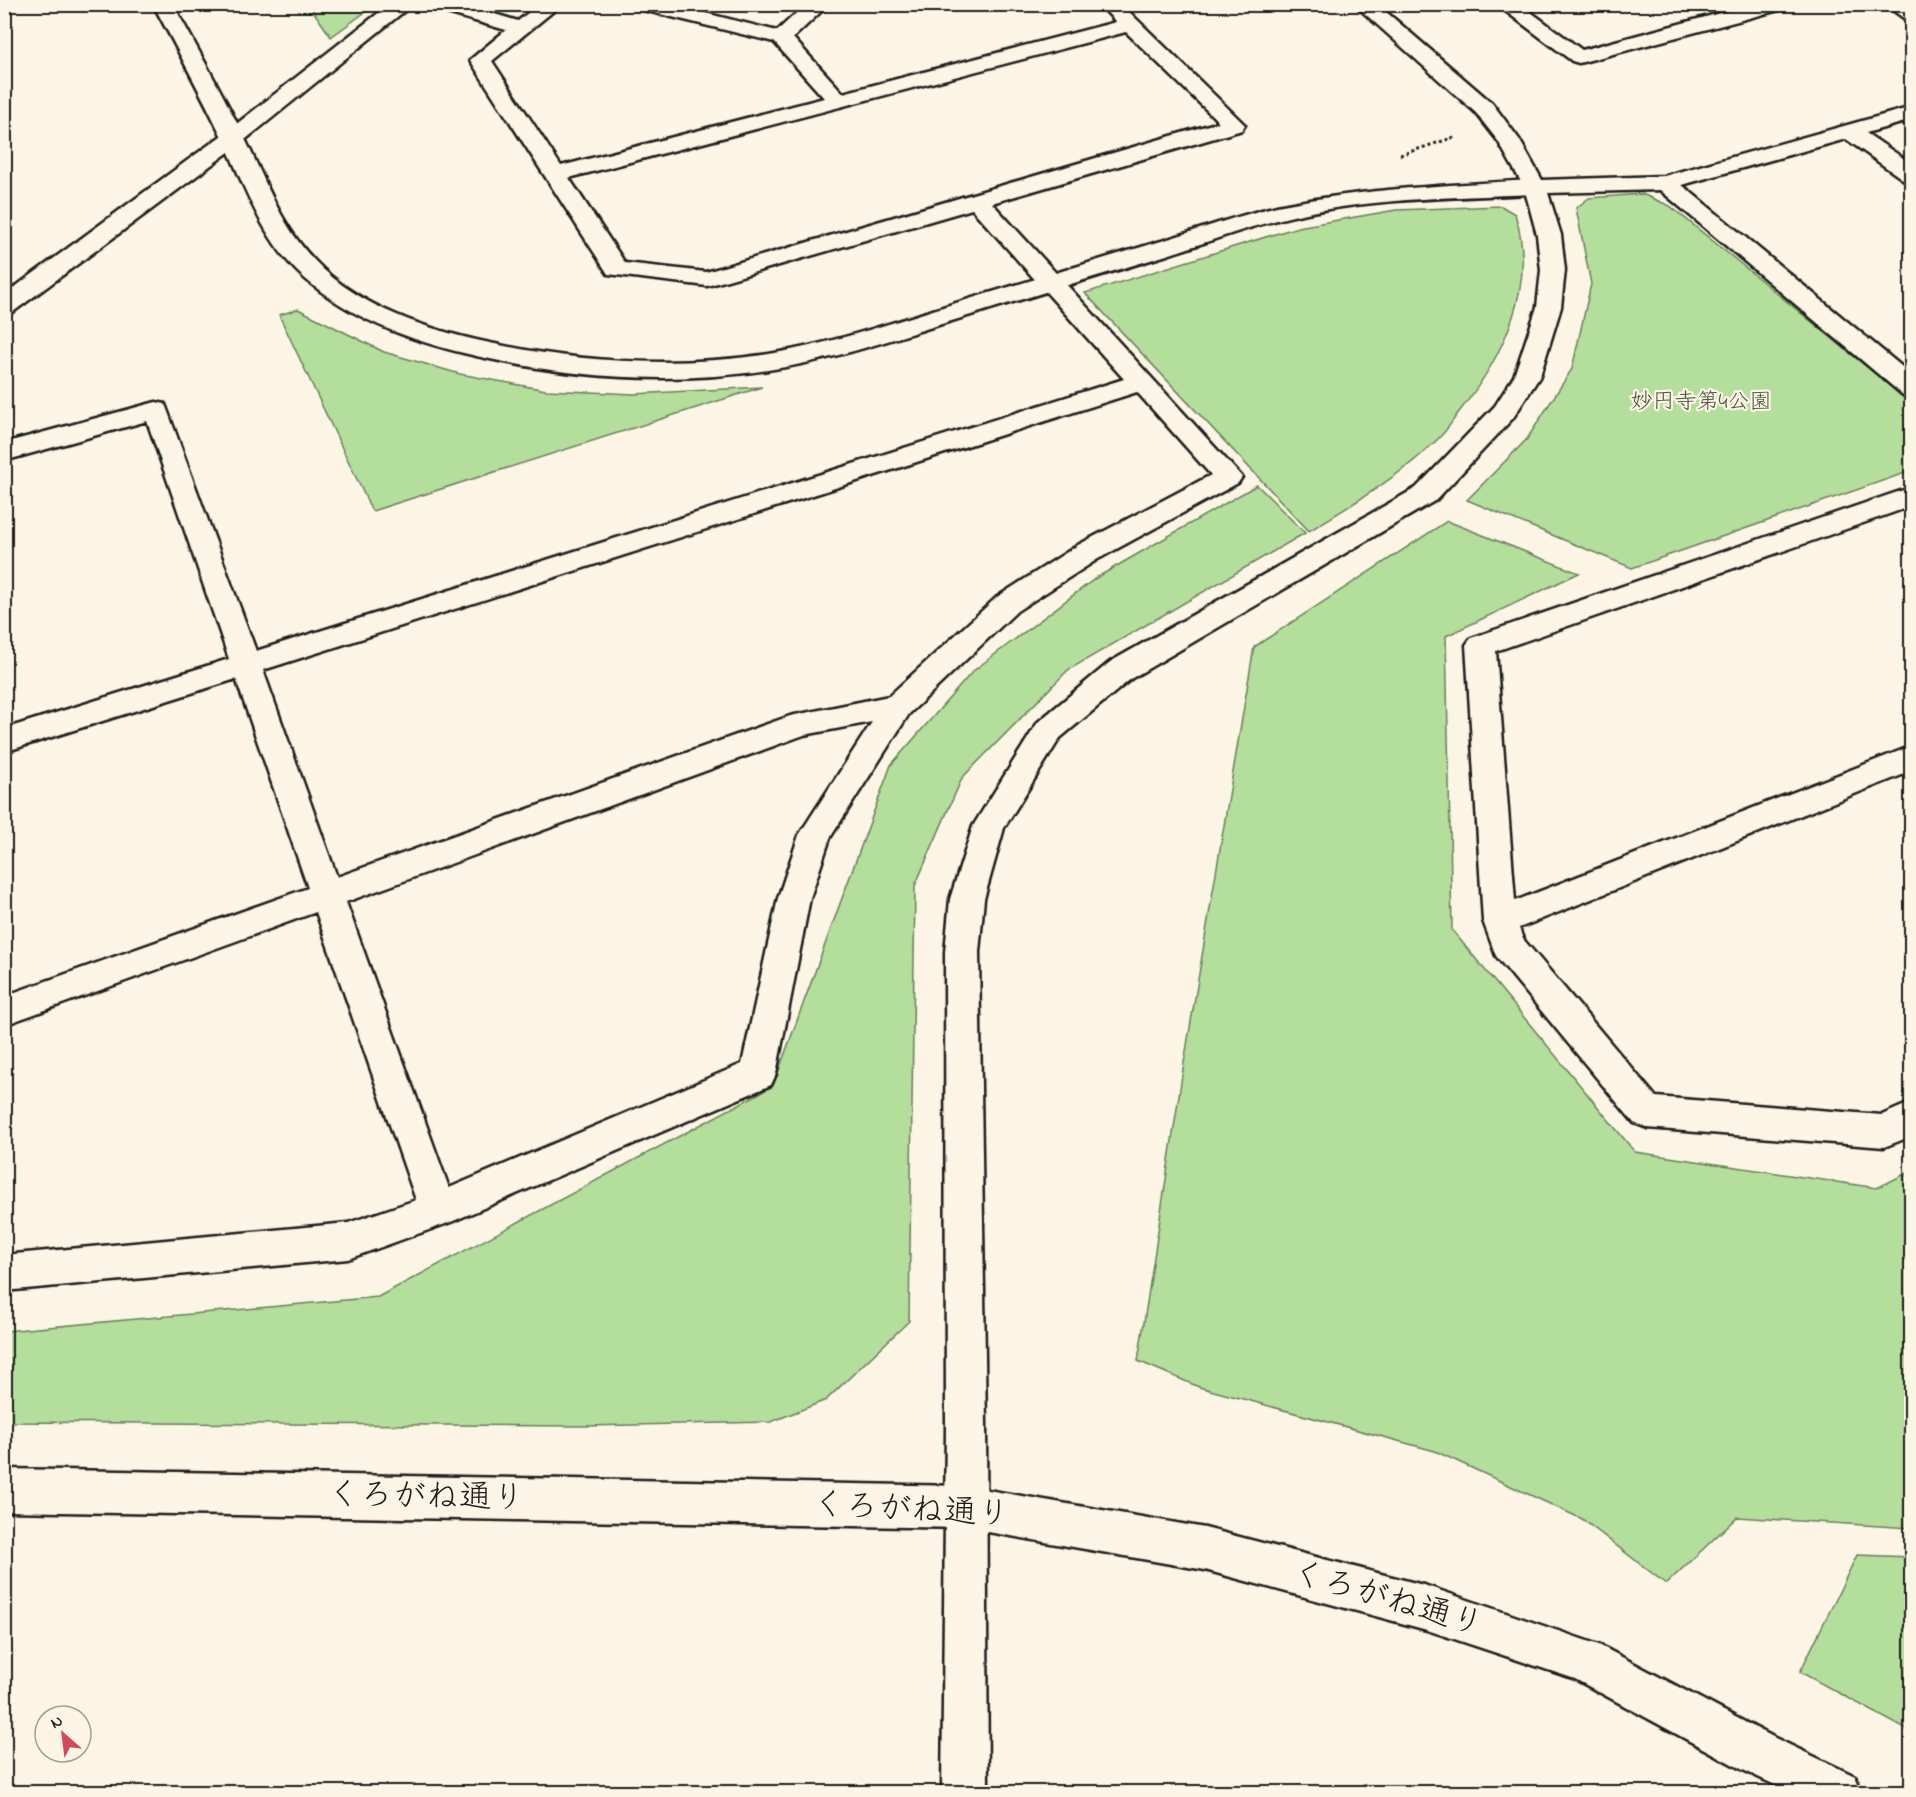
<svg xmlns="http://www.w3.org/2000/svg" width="1916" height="1797" font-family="'Indie Flower','Klee One',sans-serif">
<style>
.green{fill:#b4de9b;stroke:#687d5c;stroke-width:1.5}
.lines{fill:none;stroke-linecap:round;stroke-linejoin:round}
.street-casing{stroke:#1c1c1c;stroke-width:5}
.secondary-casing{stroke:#1c1c1c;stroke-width:5}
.path{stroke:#1c1c1c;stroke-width:3;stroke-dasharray:3 3;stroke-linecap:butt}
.street{fill:#fcf5e5;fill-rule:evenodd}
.secondary{fill:#fcf5e5;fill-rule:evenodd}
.labels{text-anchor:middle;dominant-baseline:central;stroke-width:4.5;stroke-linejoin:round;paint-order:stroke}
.far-park-label{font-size:22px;fill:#4a5642;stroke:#fcf5e5}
.near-street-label{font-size:33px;fill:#1c1c1c;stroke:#fcf5e5}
</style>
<rect width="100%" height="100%" fill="#fcf5e5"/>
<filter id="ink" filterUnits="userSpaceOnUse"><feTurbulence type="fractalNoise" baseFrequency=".0167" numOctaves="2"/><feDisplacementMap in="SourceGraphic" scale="12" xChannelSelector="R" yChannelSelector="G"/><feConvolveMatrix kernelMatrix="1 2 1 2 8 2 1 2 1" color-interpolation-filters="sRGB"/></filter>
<g filter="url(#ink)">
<path class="green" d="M309,5H375L331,37Z
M1642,194L1670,206L1911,403V471L1632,568L1467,500L1527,439L1572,369L1591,284L1576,208L1589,198Z
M1501,206L1515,214C1538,286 1503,357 1459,412C1452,422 1445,433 1436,441C1399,477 1353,504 1309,531L1085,293L1298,227L1396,210Z
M298,309L384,352L460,374L546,390L634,394L762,387L372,511L279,315Z
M1257,485L1305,533L1068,670L962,778L915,886L909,1321L826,1400L771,1422L585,1426L5,1422V1331L378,1297L773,1086L891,765L973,671L1096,578Z
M1447,521L1579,573L1446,636L1452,930L1635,1152L1877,1188L1911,1171V1528L1737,1517L1666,1584L1582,1519L1435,1451L1199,1387L1138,1361L1183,1069L1254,647Z
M1857,1555L1911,1557V1732L1800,1672Z"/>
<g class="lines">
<g class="street-casing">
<path id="street" d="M390,4H413L241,143L13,312L4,314V295L225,133Z
M427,4H461L518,21L539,4H562L492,61L561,166L824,98L774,42L635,8L632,4H669L777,31L806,4H829L793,38L843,93L1116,22L1099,4H1121L1245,125L1242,130L992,203L1242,477L1238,483L1098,559L1017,611L909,714L830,838L810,898L776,1074L771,1085L451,1222L348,1259L4,1291V1255L348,1223L416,1200L316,912L4,1025V996L308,888L236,679L4,752V729L229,659L147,421L4,461V443L156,402L165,404L256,651L1124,379L972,209L707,286L608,274L470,60L506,30L430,8ZM1126,32L1219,122L706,272L625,263L569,178ZM1137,392L1211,475L1078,545L997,597L889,696L790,716L337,877L263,670ZM872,722L799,835L778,898L742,1064L449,1188L346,902L804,735Z
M1354,4H1377L1492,103L1519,139L1542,180L1664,176L1912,107V120L1866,133L1912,164V182L1904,180L1846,139L1682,185L1912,375V397L1903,395L1660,190L1548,193L1561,235L1565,270L1561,307L1540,376L1513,418L1436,500L1132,678L1060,738L1004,828L984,899L979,952L986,1426L988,1792H942L946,1426L945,952L950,899L973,826L1038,722L1110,662L1416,488L1495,406L1514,376L1537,307L1541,270L1537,235L1524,187L1498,141L1476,113Z
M1496,4H1520L1582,50L1754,4H1790L1787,8L1579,63L1572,61Z
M1884,4H1909L1912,6V21L1905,19Z
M1912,487V506L1496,651L1515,901L1912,746V771L1519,928L1523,939L1656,1097L1882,1115L1912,1102V1136L1884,1147L1647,1128L1634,1123L1496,956L1483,921L1466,645L1471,638Z"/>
</g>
<g class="secondary-casing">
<path id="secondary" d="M153,4H173C197,48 222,92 244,137C266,181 280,225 315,261C359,308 429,330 490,343C582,363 676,368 769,354C825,345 879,327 933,310C1008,287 1083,265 1158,242C1198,230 1237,216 1277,206C1362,189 1448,185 1535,180L1543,182L1546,187L1543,192L1535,194C1451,198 1363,198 1281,219C1242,229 1205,243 1167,255C1093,277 1019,300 945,323C887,341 828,361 768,370C675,384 581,379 490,359C423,345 354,323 302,276C262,239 245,187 223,139C201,93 177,49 153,4Z
M4,1469L965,1486L1205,1528L1427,1586L1599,1645L1775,1738L1855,1776L1862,1792H1790L1743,1770L1575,1679L1427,1630L1205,1570L965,1528L4,1511Z"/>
</g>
<path class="path" d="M1400,155L1455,137"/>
<use href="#street" class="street"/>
<use href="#secondary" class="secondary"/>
</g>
</g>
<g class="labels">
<g class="far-park-label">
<text x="1701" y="403">妙円寺第4公園</text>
</g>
<g class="near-street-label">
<text transform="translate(426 1498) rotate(1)">くろがね通り</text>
<text transform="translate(911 1511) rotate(3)">くろがね通り</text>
<text transform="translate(1387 1600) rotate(16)">くろがね通り</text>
</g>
</g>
<rect width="1916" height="1797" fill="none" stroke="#fcf5e5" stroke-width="24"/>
<rect x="12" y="12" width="1892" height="1773" fill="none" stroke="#1c1c1c" stroke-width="2" filter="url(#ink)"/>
<g transform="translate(63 1734) rotate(332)"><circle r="28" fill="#fcf5e5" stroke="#a29e95" stroke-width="1.5"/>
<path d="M0-4.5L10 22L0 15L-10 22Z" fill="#d1495b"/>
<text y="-9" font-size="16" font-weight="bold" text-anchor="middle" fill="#1c1c1c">N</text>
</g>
</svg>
